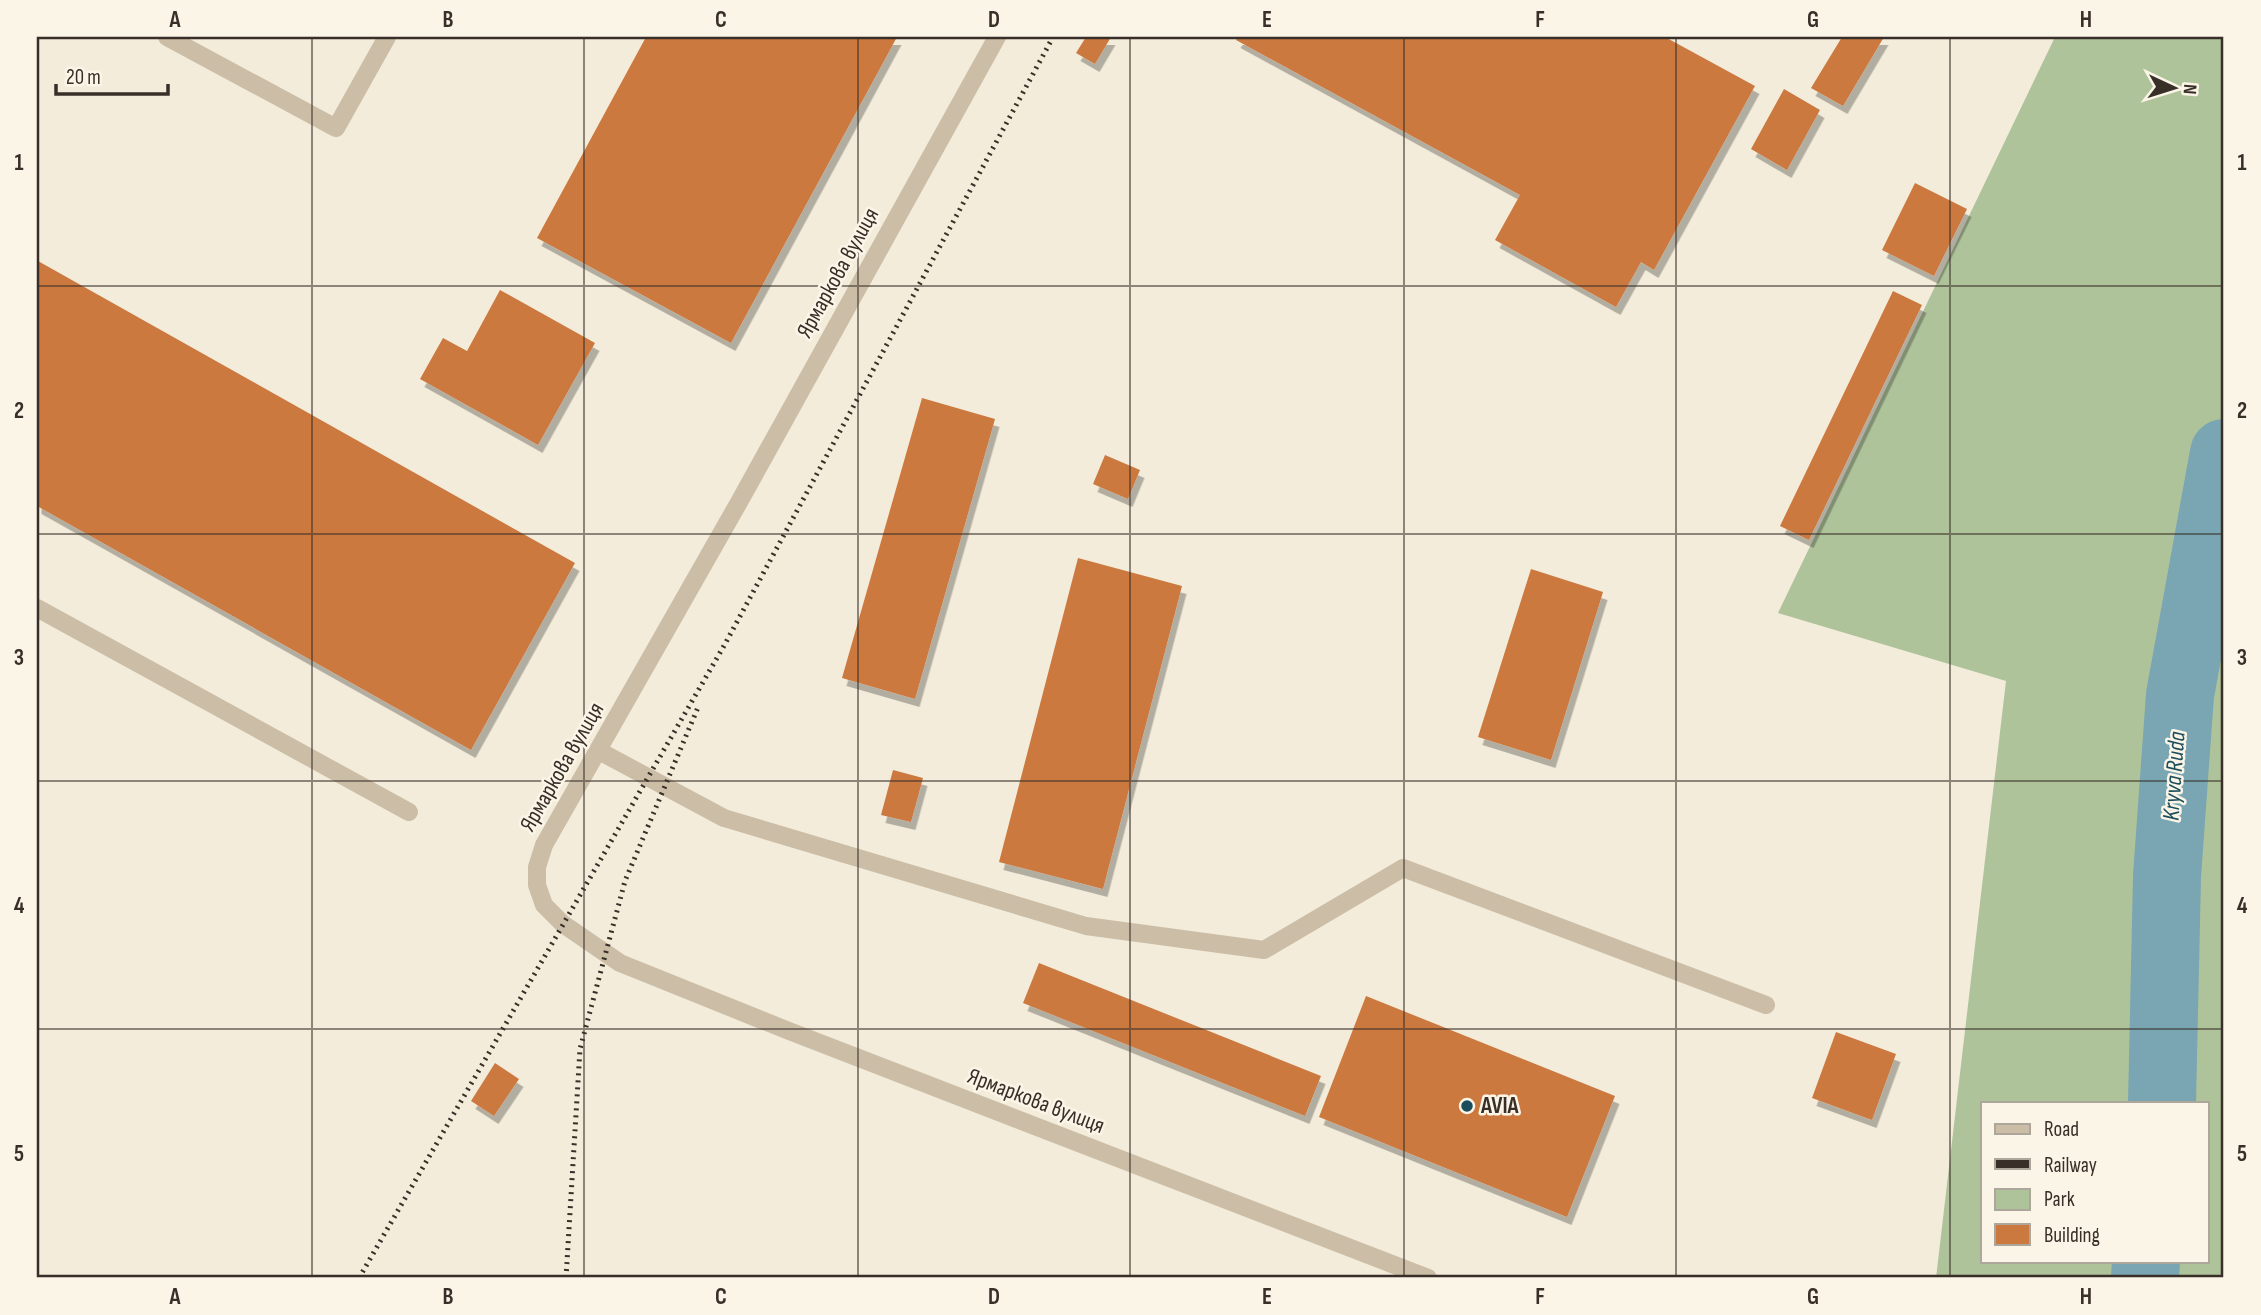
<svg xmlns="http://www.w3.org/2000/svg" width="2261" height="1315" font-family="'Sofia Sans Condensed',sans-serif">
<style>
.green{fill:#afc39a;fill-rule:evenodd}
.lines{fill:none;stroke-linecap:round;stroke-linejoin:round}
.river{stroke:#79a6b2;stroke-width:68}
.building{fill:#cc7940;filter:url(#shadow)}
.minor{stroke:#ccbea6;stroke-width:18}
.rail{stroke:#382f28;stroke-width:5;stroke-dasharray:2 5;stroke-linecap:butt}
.grid{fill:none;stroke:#382f28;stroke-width:2;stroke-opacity:0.55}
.poi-dot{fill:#1b4d5c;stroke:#fbf5e8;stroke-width:2.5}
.labels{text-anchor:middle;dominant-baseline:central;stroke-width:5;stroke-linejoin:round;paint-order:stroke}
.street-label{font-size:23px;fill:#382f28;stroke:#fbf5e8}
.poi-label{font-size:23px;font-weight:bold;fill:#382f28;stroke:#fbf5e8;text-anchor:start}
.water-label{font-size:24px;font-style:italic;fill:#1b4d5c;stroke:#fbf5e8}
.neatline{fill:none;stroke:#382f28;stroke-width:2.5}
.grid-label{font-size:23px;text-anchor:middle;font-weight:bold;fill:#382f28}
</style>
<defs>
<filter id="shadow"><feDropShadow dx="4.5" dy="8" stdDeviation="0" flood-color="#0004"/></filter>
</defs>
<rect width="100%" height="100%" fill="#f3ecdb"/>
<path class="green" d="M2055,37H2224V1278H1936L2006,681L1778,613ZM1983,1103H2207V1261H1983Z"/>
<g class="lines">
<path class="river" d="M2162,1103L2167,876L2180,695L2224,453
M2145,1278L2146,1261"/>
</g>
<path class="building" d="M646,37H897L731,343L537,238Z
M1086,37H1111L1095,64L1076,53Z
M1238,37H1665L1755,86L1654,270L1641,262L1616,307L1495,240L1520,195L1236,40Z
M1842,37H1884L1843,106L1811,88Z
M1784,89L1820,110L1787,170L1751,149Z
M1915,183L1967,209L1934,276L1882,250Z
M38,261L575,563L471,750L37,506Z
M500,290L595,343L538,445L420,379L443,338L467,351Z
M1893,291L1922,305L1809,540L1780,526Z
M922,398L995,419L915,699L842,678Z
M1105,455L1140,470L1128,499L1093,484Z
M1078,558L1182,586L1103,889L999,862Z
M1531,569L1603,592L1551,760L1478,737Z
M893,770L923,778L911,822L881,815Z
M1039,963L1321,1076L1305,1116L1023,1003Z
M1366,996L1615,1096L1567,1217L1319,1117Z
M1836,1032L1896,1054L1872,1120L1812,1098Z
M495,1063L519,1079L494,1116L471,1101Z"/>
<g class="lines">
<path class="minor" d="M167,37L336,128L387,37
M997,37L738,504L544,845L537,867V885L544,905L563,924L620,963L789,1031L1428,1278
M37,608L409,812
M599,751L724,818L1086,926L1264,950L1403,868L1766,1005"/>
<path class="rail" d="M359,1278L725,644L1053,37
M566,1278L580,1049L625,881L699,705"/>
</g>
<path class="grid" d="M312,37V1278M584,37V1278M858,37V1278M1130,37V1278M1404,37V1278M1676,37V1278M1950,37V1278M37,286H2224M37,534H2224M37,781H2224M37,1029H2224"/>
<circle class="poi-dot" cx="1467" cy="1106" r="7"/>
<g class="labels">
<g class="street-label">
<text transform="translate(838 273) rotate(-61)">Ярмаркова вулиця</text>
<text transform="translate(562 767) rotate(-60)">Ярмаркова вулиця</text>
<text transform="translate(1036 1101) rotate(21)">Ярмаркова вулиця</text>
</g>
<g class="poi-label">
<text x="1481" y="1106">AVIA</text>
</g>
<g class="water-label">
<text transform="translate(2174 776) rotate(-86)">Kryva Ruda</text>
</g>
</g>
<rect width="2261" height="1315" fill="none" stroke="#fbf5e8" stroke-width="77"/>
<rect x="1981" y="1102" width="228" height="161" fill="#fbf5e8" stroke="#ada69b" stroke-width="2"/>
<rect x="1995" y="1124" width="35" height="10" fill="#ccbea6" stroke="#ada69b" stroke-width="2"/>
<text x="2044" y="1136" font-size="21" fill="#382f28">Road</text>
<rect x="1995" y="1159" width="35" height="10" fill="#382f28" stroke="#ada69b" stroke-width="2"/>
<text x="2044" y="1172" font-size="21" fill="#382f28">Railway</text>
<rect x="1995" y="1189" width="35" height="21" fill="#afc39a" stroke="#ada69b" stroke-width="2"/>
<text x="2044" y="1206" font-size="21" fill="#382f28">Park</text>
<rect x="1995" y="1224" width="35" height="21" fill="#cc7940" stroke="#ada69b" stroke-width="2"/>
<text x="2044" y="1242" font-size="21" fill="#382f28">Building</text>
<g transform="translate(2174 88) rotate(94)" stroke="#fbf5e8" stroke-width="5" paint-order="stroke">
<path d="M0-5L12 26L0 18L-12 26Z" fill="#382f28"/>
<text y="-10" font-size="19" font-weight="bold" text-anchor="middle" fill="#382f28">N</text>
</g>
<path d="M56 84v10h112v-10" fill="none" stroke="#382f28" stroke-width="3.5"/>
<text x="66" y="84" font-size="21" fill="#382f28" stroke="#fbf5e8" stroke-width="5" paint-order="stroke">20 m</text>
<rect x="38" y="38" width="2184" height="1238" class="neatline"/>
<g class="grid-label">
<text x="175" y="27">A</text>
<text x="448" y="27">B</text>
<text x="721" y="27">C</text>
<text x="994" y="27">D</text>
<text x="1267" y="27">E</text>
<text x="1540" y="27">F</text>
<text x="1813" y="27">G</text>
<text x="2086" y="27">H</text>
<text x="19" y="170">1</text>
<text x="2242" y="170">1</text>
<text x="19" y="418">2</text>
<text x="2242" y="418">2</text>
<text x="19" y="665">3</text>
<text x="2242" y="665">3</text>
<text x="19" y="913">4</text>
<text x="2242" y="913">4</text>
<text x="19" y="1161">5</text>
<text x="2242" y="1161">5</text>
<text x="175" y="1304">A</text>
<text x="448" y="1304">B</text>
<text x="721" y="1304">C</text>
<text x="994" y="1304">D</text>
<text x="1267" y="1304">E</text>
<text x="1540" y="1304">F</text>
<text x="1813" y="1304">G</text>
<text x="2086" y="1304">H</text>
</g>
</svg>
